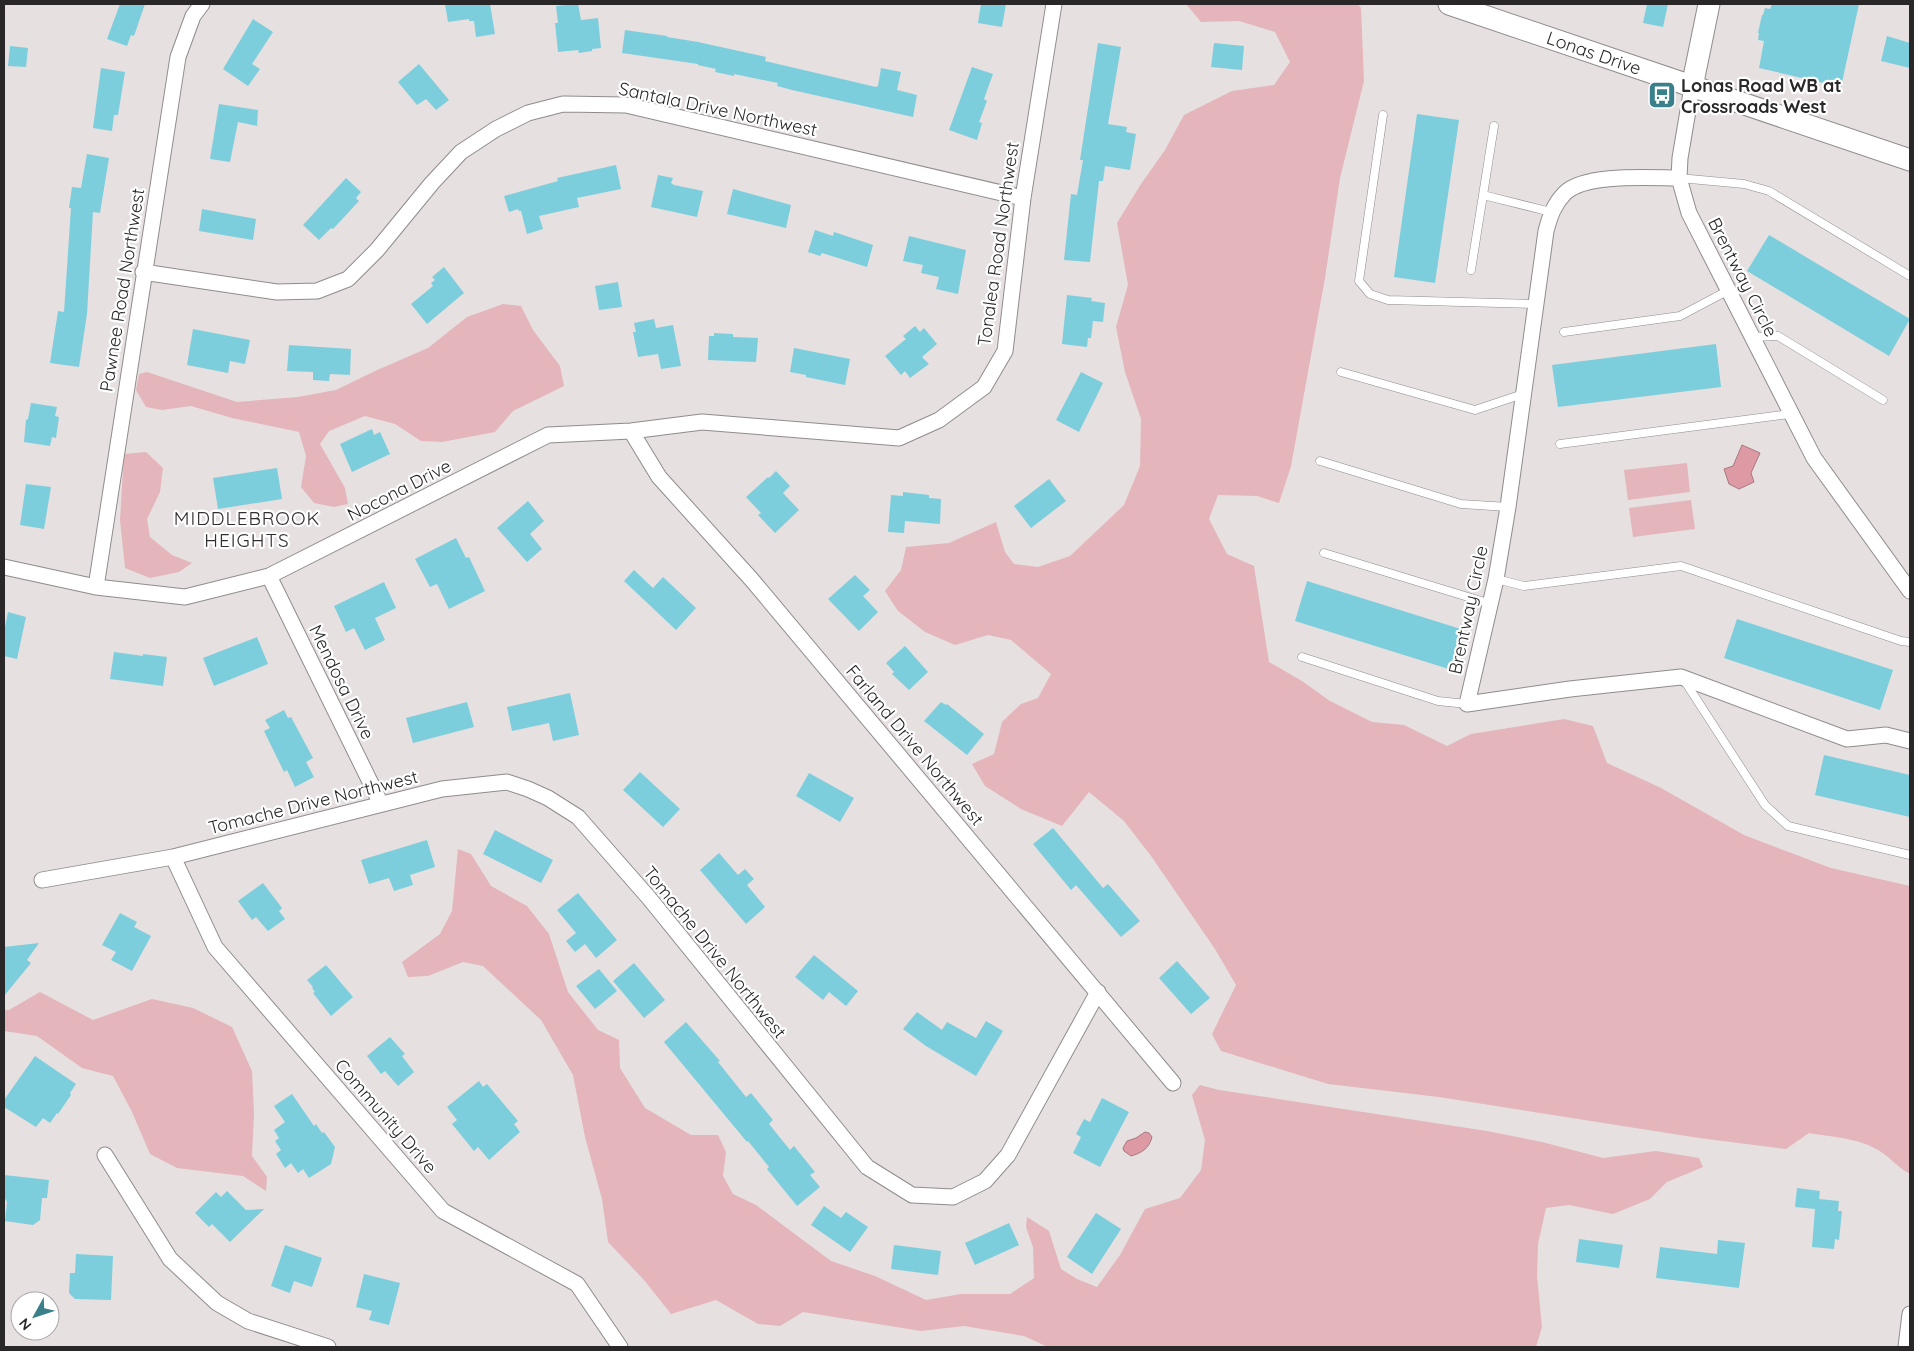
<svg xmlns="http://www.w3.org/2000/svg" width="1914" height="1351" font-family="Quicksand,sans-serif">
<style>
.green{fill:#e4b5bb}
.water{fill:#de9aa4;stroke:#a8787e}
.building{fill:#7dcedc}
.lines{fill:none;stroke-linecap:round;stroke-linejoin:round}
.lane-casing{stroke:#918b8c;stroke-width:9}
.street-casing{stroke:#918b8c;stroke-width:17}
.secondary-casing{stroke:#918b8c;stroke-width:23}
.lane{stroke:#fff;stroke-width:8}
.street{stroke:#fff;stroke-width:15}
.secondary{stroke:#fff;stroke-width:21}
.labels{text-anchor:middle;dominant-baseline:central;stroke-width:4.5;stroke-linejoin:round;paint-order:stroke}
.street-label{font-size:18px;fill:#292727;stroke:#fff}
.poi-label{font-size:18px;font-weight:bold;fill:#292727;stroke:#fff;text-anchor:start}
.neighbourhood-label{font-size:19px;letter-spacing:1px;fill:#332e2f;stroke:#fff}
</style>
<rect width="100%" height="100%" fill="#e6e0e0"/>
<path class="green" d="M1186,4H1358L1361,8L1364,81L1340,178L1325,278L1291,466L1279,503L1257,496L1218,495L1209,519L1227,554L1254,566L1269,662L1302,681L1330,701L1372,722L1404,725L1447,746L1471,734L1564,719L1593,726L1607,763L1661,788L1744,835L1831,868L1910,886V1174C1898,1168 1890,1157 1878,1150C1858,1138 1832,1137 1809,1133L1786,1149L1699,1138L1439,1097L1328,1084L1221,1051L1212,1034L1236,985L1215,949L1151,856L1124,821L1089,792L1062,826L1021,809L985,786L972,764L994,754L1002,722L1021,704L1038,698L1051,674L1011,640L988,635L955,645L925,632L898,611L885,591L901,570L906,547L949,543L996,522L1005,552L1014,564L1038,567L1070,556L1124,505L1140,466L1141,419L1125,372L1116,327L1128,285L1117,223L1141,184L1165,150L1184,115L1232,91L1274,85L1290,62L1275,32L1239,21L1201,22Z
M503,304L521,306L533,330L560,366L564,386L513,411L495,432L442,442L421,441L395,424L365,416L329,431L320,444L345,488L348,504L334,507L314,503L301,487L306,456L299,432L232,418L191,406L162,410L146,407L136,390L139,374L147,372L237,402L298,397L336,390L375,371L428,348L467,317Z
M146,452L163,468L160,492L147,519L150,537L172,555L192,563L179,572L150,578L125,568L120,520L124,454Z
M1687,463L1690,492L1628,500L1624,470Z
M1691,500L1695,529L1633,537L1629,508Z
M458,849L471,854L491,886L527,906L549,934L568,992L598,1030L619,1040L620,1068L645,1108L691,1135H718L726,1152L723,1176L733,1194L756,1205L831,1261L875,1276L926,1300L961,1294H1010L1034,1278L1033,1247L1026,1227L1027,1217L1049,1231L1061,1269L1077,1279L1097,1287L1120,1255L1145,1209L1180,1198L1201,1170L1205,1140L1192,1095L1200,1085L1219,1090L1487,1131L1542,1142L1603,1158L1656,1151L1699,1158L1703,1167L1667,1182L1650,1199L1613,1214L1569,1205L1546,1208L1538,1244L1537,1276L1542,1327L1536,1347H1048L1024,1336L964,1326L921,1331L803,1312L780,1326L758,1324L716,1300L671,1314L644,1280L608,1242L602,1199L585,1137L573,1075L541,1020L483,966L463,962L428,976L408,977L402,962L440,934L452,911Z
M40,992L93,1020L152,999L193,1008L232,1027L252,1071L254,1113L252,1156L267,1177L266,1191L243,1176L177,1168L150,1154L132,1112L113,1076L82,1068L37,1036L4,1031V1010H9Z"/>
<path class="water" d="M1742,445L1760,453L1751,473L1754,482L1739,489L1729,484L1724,469L1733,466Z
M1145,1132L1149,1133L1152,1137C1149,1149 1141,1153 1131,1156L1124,1151L1123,1148L1127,1141L1136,1138Z"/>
<path class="building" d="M120,4H145L134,36L131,35L127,46L107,39Z
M445,4H490L495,34L476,37L474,21H469V19L448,22Z
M578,4L581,20L598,18L601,48L592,49V51L579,53L578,50L558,52L555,23H558L556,6Z
M981,4H1006L1002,27L978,23Z
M1647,4H1668L1663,27L1643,23Z
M1772,4H1859L1841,87L1759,68L1764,41L1758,40L1759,33H1758L1762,15H1763L1765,8L1770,9Z
M253,19L273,32L252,64L260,69L248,86L223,69Z
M625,30L667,36V37L698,42L766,57L765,61L876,87L878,86L881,68L901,72L897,90L917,95L913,117L792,90L777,86L778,83L734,74V76L715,72L716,69L698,65V64L622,53Z
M1887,36L1910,43V68L1881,61Z
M1098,43L1121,47L1108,124L1127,127L1126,132L1136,134L1130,170L1105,166L1103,181H1099L1090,262L1064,260L1071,194L1077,195L1083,160H1080Z
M1214,43L1244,46L1242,70L1211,67Z
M10,46L28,48L26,67L8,66Z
M419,64L449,100L436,110L426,99L417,105L398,82Z
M972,67L993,74L984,99L987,101L979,122L982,123L977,140L949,130Z
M101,68L125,72L118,115H114L112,131L93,128Z
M219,104L258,110L257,126L238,122L230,162L210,159Z
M1417,114L1459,120L1435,283L1394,277Z
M87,154L109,158L100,213L93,212L87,314L79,367L50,363L58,311L64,312L71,208H69L72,187L81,188Z
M616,165L621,189L577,198L579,207L539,216L543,229L527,234L521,211H519L518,209L509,212L504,196L558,181L557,178Z
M658,175L673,178L671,183L674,185L703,191L697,217L651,207Z
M346,178L361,192L356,198L359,201L333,229L331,228L319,240L303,225Z
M733,189L791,205L786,228L727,214Z
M202,209L256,219L253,240L199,231Z
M815,230L833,236L834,232L873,245L867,267L822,253L820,256L808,252Z
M1769,235L1910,319L1889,356L1747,271Z
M909,236L966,250L958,294L936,289L939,277L921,273L923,265L903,261Z
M444,267L464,293L427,324L411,304L433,286L431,283L435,280L432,277Z
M618,282L622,307L599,310L595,286Z
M1067,295L1092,298L1091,301L1105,303L1103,322L1093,321L1091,338H1088L1087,347L1062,344Z
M654,319L656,328L673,325L681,366L661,369L658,354L638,357L633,332H636L634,323Z
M915,326L920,332L924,328L937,344L922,357L929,364L910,378L905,371L901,375L885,356L906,339L903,336Z
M193,329L250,340L245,364L230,361L228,373L187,365Z
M714,333L733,334V337L758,338L756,362L708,360L709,336H714Z
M1716,344L1721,387L1558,407L1552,365Z
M289,345L351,349L350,375L330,374L329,381L313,380V372L287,371Z
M794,348L850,359L845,385L806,377V375L790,372Z
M1081,372L1103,383L1079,432L1056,420Z
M31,403L57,407L55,416L59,417L56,438L52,437L50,446L24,442L26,420L28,419Z
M372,429L374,435L380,432L390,454L352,472L340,444Z
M277,468L282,499L218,509L213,478Z
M776,471L790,486L783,493L799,510L775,533L758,515L761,513L746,497L768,477L769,478Z
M1049,479L1066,501L1031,528L1014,506Z
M26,484L51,487L44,529L20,525Z
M903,492L929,495V498L941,499L940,524L905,521L904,533L888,532L891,495L903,496Z
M528,501L544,521L530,534L542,549L527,562L497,528Z
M456,538L466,558L469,557L485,591L449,609L437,584L430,587L415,559Z
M634,570L653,588L663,577L696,608L676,630L624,581Z
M855,575L870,590L863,596L878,612L859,631L828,599Z
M1307,581L1464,630L1452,670L1295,621Z
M384,582L396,608L375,618L385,640L365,650L354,628L346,632L334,606Z
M8,612L26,617L17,659L4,656V632Z
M1737,619L1893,670L1880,710L1724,658Z
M257,637L268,664L214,686L203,658Z
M905,646L928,672L909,690L892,674L894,672L886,663Z
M114,652L143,656V654L167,657L163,686L110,679Z
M570,693L579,735L553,741L549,723L512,731L507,707Z
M467,702L474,727L413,743L406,718Z
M941,702L946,705L947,704L984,734L967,755L924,721Z
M284,710L288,718L291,717L313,758L306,762L314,777L295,787L287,770L284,772L264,731L270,728L265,720Z
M1824,755L1910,775V817L1815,795Z
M640,772L680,809L663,827L623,790Z
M809,773L854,798L840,822L796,796Z
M1053,828L1103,888L1108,884L1140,921L1121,937L1076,885L1071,890L1033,844Z
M495,830L553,860L541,883L483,854Z
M427,840L435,867L410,875L413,885L394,891L389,878L369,884L361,860Z
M719,853L738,875L745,869L754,879L747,885L765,907L746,924L700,870Z
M263,883L282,908L279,911L285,919L268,931L256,917L252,920L238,901Z
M578,893L617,940L596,958L585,944L575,952L566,941L576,933L557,910Z
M120,913L137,922L134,927L151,936L132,971L111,960L116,952L102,945Z
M39,943L27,960L31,963L4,996V947Z
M814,955L858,991L846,1006L829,992L823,1000L795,977Z
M1177,961L1210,998L1191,1014L1159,978Z
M634,963L665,1000L644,1018L613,981Z
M326,965L353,997L331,1016L313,993L315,992L312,988L313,987L307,980Z
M599,969L617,991L595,1009L576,986Z
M917,1012L942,1030L947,1022L976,1038L986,1021L1003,1031L976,1076L926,1046L903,1029Z
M686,1022L720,1061L718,1062L746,1097L751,1093L773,1120L769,1124L790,1150L794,1146L815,1172L810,1175L820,1187L797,1206L767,1169L769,1167L748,1141L747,1142L664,1042Z
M390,1037L405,1054L402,1056L414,1072L398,1086L385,1071L381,1074L367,1056Z
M35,1056L76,1084L70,1093L71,1095L58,1114L57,1113L50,1123L43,1118L36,1127L4,1107V1100Z
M479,1081L483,1087L487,1084L518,1121L514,1124L520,1132L489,1160L478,1147L474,1151L452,1124L457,1120L447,1107Z
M292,1094L314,1126L316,1124L322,1133L324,1132L335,1147L331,1164L309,1178L303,1169L298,1173L291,1163L285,1168L276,1154L281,1150L275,1141L279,1138L274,1130L285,1122L274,1106Z
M1102,1098L1129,1112L1100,1167L1073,1153L1081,1137L1076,1134L1084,1119L1090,1122Z
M4,1175L49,1180L47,1198H42L40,1220L33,1225L5,1221L7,1202L4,1197Z
M1797,1188L1820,1191L1819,1199L1839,1201L1838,1211H1842L1839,1240L1835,1239L1834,1249L1812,1247L1815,1209L1795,1207Z
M227,1191L246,1210L264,1209L230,1242L212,1224L209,1227L195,1213L216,1192L221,1197Z
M824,1206L841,1218L846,1212L868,1227L850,1252L811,1225Z
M1096,1213L1121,1229L1092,1274L1067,1257Z
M1009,1223L1019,1245L975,1265L965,1243Z
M1579,1239L1623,1245L1619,1268L1576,1262Z
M1718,1240L1745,1243L1739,1288L1656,1278L1660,1247L1717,1254Z
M285,1245L322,1258L312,1287L294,1281L290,1293L271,1286Z
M894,1245L941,1251L938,1275L891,1269Z
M76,1254L113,1256L111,1300L75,1299L69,1293L70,1273H75Z
M364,1274L400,1283L389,1325L369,1320L372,1311L356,1307Z"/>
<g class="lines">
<g class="lane-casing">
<path id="lane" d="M1383,115L1359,281L1370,294L1388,300L1535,304
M1494,126L1483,195L1551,212
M1679,178L1744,184L1769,191L1910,276
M1471,270L1483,195
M1564,332L1680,316L1729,290
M1752,337L1778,336L1883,400
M1341,372L1475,410L1523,394
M1560,444L1790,414
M1320,461L1461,504L1508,507
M1324,553L1491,604
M1496,579L1524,586L1681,566L1901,641L1910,642
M1302,657L1438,701L1467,704
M1684,680L1765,805L1788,826L1910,855"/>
</g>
<g class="street-casing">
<path id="street" d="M1692,87L1680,158L1679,178L1689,213L1814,458L1910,591
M1679,178C1651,178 1585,173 1565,193C1554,204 1550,216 1546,231L1508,507L1496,579L1467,704L1570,689L1681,677L1847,739L1886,735L1910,741
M143,272L277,292L317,291L348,279L377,250L432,183L461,152L496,129L528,113L563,104L626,105L1023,198
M631,431L659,477L752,580L1173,1083
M4,567L96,587L185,597L269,576L548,435L631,431L702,422L899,438L939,420L984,387L1005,351L1023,198L1054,4
M269,576L381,804
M96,587L178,57L193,16L202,4
M173,857L215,947L443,1211L577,1284L620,1347
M42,880L173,857L442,789L507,782L528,789L548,798L578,817L649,898L867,1167L912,1195L953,1197L985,1181L1008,1155L1098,992
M105,1155L170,1259L217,1303L248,1321L328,1347
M1906,1347L1910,1314"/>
</g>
<g class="secondary-casing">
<path id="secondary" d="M1449,4L1910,160
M1692,87L1709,4"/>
</g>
<use href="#lane" class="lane"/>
<use href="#street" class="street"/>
<use href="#secondary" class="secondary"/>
</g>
<defs>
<g id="bus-square" transform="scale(1.4375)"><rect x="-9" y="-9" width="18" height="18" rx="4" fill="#39808b" stroke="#fff"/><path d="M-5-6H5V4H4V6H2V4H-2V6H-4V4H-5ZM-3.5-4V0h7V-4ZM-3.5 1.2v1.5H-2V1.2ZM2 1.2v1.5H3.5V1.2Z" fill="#fff"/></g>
</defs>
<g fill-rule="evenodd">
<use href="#bus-square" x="1662" y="95"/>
</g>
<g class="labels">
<g class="street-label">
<text transform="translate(1594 53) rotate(19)">Lonas Drive</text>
<text transform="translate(718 109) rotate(12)">Santala Drive Northwest</text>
<text transform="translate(998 244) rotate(-82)">Tonalea Road Northwest</text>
<text transform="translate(1743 277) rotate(63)">Brentway Circle</text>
<text transform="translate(122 290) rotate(-81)">Pawnee Road Northwest</text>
<text transform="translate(399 490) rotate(-27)">Nocona Drive</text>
<text transform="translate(1468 610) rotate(-78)">Brentway Circle</text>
<text transform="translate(342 682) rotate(64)">Mendosa Drive</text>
<text transform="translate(915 745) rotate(50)">Farland Drive Northwest</text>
<text transform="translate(313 802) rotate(-14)">Tomache Drive Northwest</text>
<text transform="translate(715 952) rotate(51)">Tomache Drive Northwest</text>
<text transform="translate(386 1116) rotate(49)">Community Drive</text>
</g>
<g class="poi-label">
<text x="1681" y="85">Lonas Road WB at<tspan x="1681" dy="21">Crossroads West</tspan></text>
</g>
<g class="neighbourhood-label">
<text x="247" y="518">MIDDLEBROOK<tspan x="247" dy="22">HEIGHTS</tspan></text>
</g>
</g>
<rect width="1914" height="1351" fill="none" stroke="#292727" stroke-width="10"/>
<g transform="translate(35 1316) rotate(230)"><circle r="24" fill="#ffffff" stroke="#a9a9a9"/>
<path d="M0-4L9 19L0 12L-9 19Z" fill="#39808b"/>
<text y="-8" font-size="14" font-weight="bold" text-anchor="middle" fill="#292727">N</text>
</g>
</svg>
